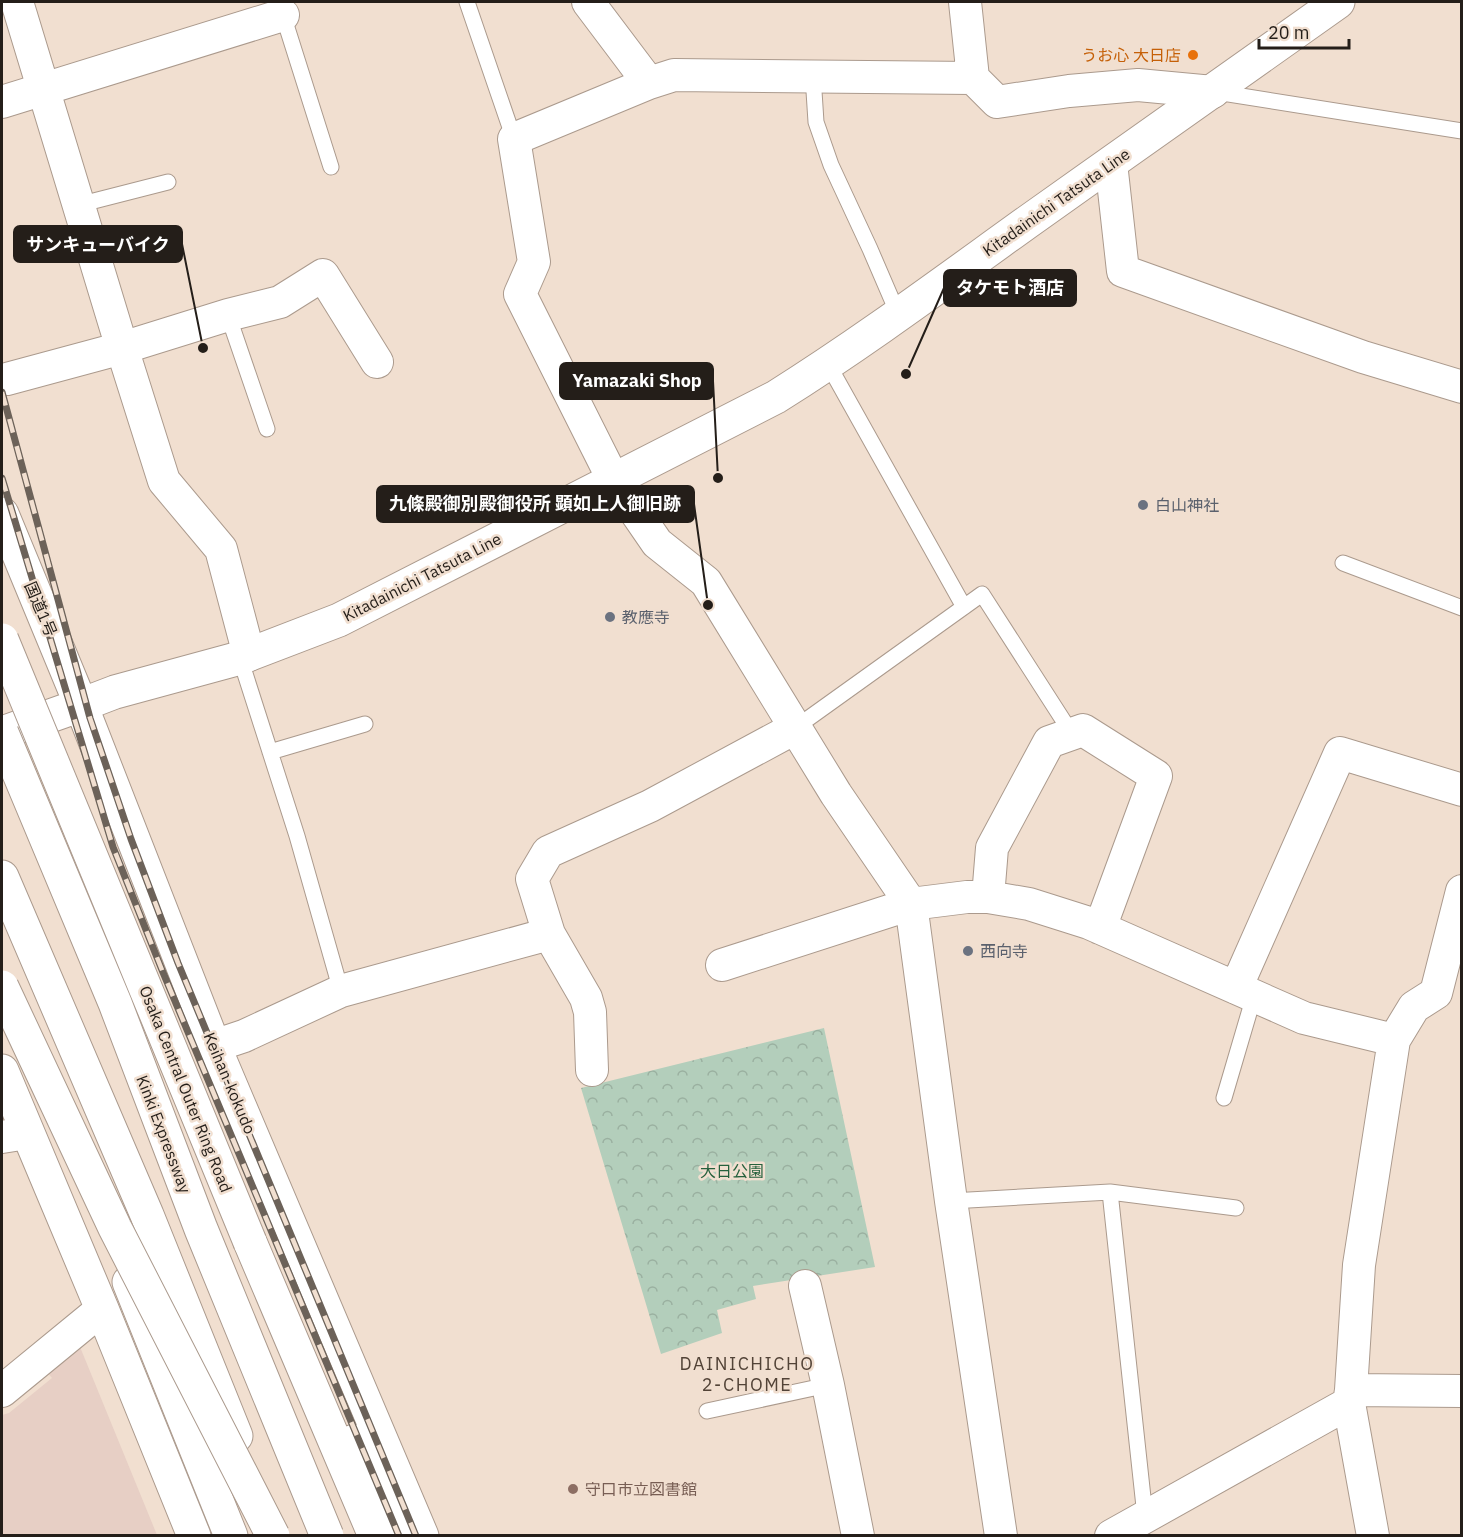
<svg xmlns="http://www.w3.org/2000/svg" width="1463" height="1537" font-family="'IBM Plex Sans','Noto Sans JP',sans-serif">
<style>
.industrial{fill:#e7cfc5}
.park{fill:url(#park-crowns)}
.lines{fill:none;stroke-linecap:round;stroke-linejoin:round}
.service-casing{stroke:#ab9a8d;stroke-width:17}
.minor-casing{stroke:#ab9a8d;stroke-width:34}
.secondary-casing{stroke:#ab9a8d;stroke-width:35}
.primary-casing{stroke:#ab9a8d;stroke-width:35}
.trunk-casing{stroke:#ab9a8d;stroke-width:35}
.motorway-casing{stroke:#ab9a8d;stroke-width:35}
.service{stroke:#fff;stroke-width:15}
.minor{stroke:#fff;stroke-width:32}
.secondary{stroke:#fff;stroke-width:33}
.primary{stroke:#fff;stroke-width:33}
.trunk{stroke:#fff;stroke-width:33}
.motorway{stroke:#fff;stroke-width:33}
.rail-casing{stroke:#6c6259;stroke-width:7}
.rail{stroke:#f1dfd0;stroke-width:4.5;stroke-dasharray:14;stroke-linecap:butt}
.primary-bridge-casing{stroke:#ab9a8d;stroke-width:35;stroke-linecap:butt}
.motorway-bridge-casing{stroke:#ab9a8d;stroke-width:35;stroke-linecap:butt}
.primary-bridge{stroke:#fff;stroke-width:33}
.motorway-bridge{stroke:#fff;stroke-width:33}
.food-dot{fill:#e8710a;stroke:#f1dfd0;stroke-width:2}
.worship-dot{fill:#6b7280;stroke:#f1dfd0;stroke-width:2}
.education-dot{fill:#8d6e63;stroke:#f1dfd0;stroke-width:2}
.labels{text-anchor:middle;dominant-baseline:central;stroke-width:5;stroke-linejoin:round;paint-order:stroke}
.food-label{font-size:16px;fill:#c56008;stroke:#f1dfd0;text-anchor:end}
.street-label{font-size:16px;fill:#241e19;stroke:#f1dfd0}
.worship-label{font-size:16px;fill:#5b616d;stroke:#f1dfd0;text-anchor:start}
.park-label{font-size:16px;fill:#26613d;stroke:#f1dfd0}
.education-label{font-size:16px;fill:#785e54;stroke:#f1dfd0;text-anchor:start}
.neighbourhood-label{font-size:18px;letter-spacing:1.5px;fill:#524337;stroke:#f1dfd0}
.leader{fill:none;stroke:#241e19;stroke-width:2}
.callout-dot{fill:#241e19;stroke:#f1dfd0;stroke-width:2}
.callout{fill:#241e19;stroke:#241e19;stroke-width:2}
.callout-label{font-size:18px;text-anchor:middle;font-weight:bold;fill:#fff}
</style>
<defs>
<pattern id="park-crowns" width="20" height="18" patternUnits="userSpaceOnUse" patternTransform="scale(1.5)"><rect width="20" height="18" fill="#b3cebb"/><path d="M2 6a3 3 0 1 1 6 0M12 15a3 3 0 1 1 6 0" fill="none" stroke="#9ab0a0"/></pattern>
</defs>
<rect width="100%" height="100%" fill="#f1dfd0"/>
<path class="industrial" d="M78,1342L157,1535H2V1415L9,1413L52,1378L47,1372Z"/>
<path class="park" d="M824,1028L875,1267L753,1286L756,1299L717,1310L722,1333L661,1354L581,1088Z"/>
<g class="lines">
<g class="service-casing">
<path id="service" d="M467,2L514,139
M283,15L331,167
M813,76L816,122L831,165L870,249L898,314
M1216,92L1462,131
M78,205L168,182
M228,315L267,429
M828,364L964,607
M1343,563L1462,608
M240,658L297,836L341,991
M795,728L982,594L1072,734
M270,752L365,724
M1224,1098L1254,996
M1110,1192L1236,1208
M951,1201L1110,1192L1145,1516
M707,1411L828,1385"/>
</g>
<g class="minor-casing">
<path id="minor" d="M17,2L122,348L164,481L221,549L249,655
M588,2L649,83
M965,2L973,78L997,102L1069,91L1138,85L1213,92
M973,78L674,75L649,83L514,139L534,262L520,294L613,479L657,543L706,582L836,794L911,904L951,1201L1001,1536
M2,102L283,15
M1111,163L1123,271L1363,357L1462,387
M7,379L122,348L228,315L280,302L323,275L377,362
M988,897L992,848L1049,742L1083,730L1156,776L1100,928
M722,965L911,904L967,897H988L1029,904L1089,923L1304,1018L1394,1040
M1236,988L1340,753L1462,790
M214,1046L244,1036L341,991L549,934
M592,1070L590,1012L586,998L549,934L532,879L548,852L650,806L795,728
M2,1137L27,1133
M805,1286L828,1385L858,1536
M1351,1390L1462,1391
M2,1391L102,1309
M1111,1536L1349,1403
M1373,1536L1349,1403L1351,1390L1359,1265L1394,1040L1414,1007L1436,993L1462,891"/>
</g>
<g class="secondary-casing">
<path id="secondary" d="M81,705L115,692L240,658L339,620L776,397C862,343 944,282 1026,223C1130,149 1235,76 1338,2"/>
</g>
<g class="primary-casing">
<path id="primary" d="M250,1242L375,1536
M129,1282L231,1536
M354,1441L408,1536"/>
</g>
<g class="trunk-casing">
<path id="trunk" d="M2,514L81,705L214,1046L422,1536
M2,733L81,705
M2,1071L102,1309L194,1536"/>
</g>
<g class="motorway-casing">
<path id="motorway" d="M2,877L147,1215L236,1436"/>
</g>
<use href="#service" class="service"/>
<use href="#minor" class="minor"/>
<use href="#secondary" class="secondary"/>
<use href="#primary" class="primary"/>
<use href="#trunk" class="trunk"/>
<use href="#motorway" class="motorway"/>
<g class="rail-casing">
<path id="rail" d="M2,392L90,718L131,839L178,963L416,1536
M2,478L113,847L162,970L399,1536"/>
</g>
<use href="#rail" class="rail"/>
<g class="primary-bridge-casing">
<path id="primary-bridge" d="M2,640L250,1242"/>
</g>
<g class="motorway-bridge-casing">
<path id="motorway-bridge" d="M2,733L115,1003L201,1229L327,1536
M2,987L115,1228L273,1536"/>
</g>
<use href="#primary-bridge" class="primary-bridge"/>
<use href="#motorway-bridge" class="motorway-bridge"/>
</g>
<circle class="food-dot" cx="1193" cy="55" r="6"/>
<g class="worship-dot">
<circle cx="1143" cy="505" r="6"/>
<circle cx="610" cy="617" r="6"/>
<circle cx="968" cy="951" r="6"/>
</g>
<circle class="education-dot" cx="573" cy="1489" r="6"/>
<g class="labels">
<g class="food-label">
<text x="1181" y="55">うお心 大日店</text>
</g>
<g class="street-label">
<text transform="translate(1056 202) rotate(-35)">Kitadainichi Tatsuta Line</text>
<text transform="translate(422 577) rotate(-27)">Kitadainichi Tatsuta Line</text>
<text transform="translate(41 609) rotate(67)">国道1号</text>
<text transform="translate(230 1083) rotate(67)">Keihan-kokudo</text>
<text transform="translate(186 1089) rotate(68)">Osaka Central Outer Ring Road</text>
<text transform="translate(164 1134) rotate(69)">Kinki Expressway</text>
</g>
<g class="worship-label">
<text x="1155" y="505">白山神社</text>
<text x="622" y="617">教應寺</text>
<text x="980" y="951">西向寺</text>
</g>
<g class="park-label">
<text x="732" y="1171">大日公園</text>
</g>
<g class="education-label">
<text x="585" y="1489">守口市立図書館</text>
</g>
<g class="neighbourhood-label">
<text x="747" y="1363">DAINICHICHO<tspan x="747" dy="21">2-CHOME</tspan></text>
</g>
</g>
<path class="leader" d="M203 348L182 244M906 374L944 288M718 478L713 381M708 605L694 504"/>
<g class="callout-dot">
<circle cx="203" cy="348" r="6"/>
<circle cx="906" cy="374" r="6"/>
<circle cx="718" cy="478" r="6"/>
<circle cx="708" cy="605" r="6"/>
</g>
<g class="callout">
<rect x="14" y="226" width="168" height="36" rx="6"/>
<rect x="944" y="270" width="132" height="36" rx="6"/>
<rect x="560" y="363" width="153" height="36" rx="6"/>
<rect x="377" y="486" width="317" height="36" rx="6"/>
</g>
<g class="callout-label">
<text x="98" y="251">サンキューバイク</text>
<text x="1010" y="294">タケモト酒店</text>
<text x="637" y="387">Yamazaki Shop</text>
<text x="535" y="510">九條殿御別殿御役所 顕如上人御旧跡</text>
</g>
<rect width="1463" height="1537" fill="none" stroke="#241e19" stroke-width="6"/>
<path d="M1259 39v9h90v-9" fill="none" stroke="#241e19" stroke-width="3"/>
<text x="1268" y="39" font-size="18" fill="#241e19" stroke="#f1dfd0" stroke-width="4.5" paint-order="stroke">20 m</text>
</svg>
